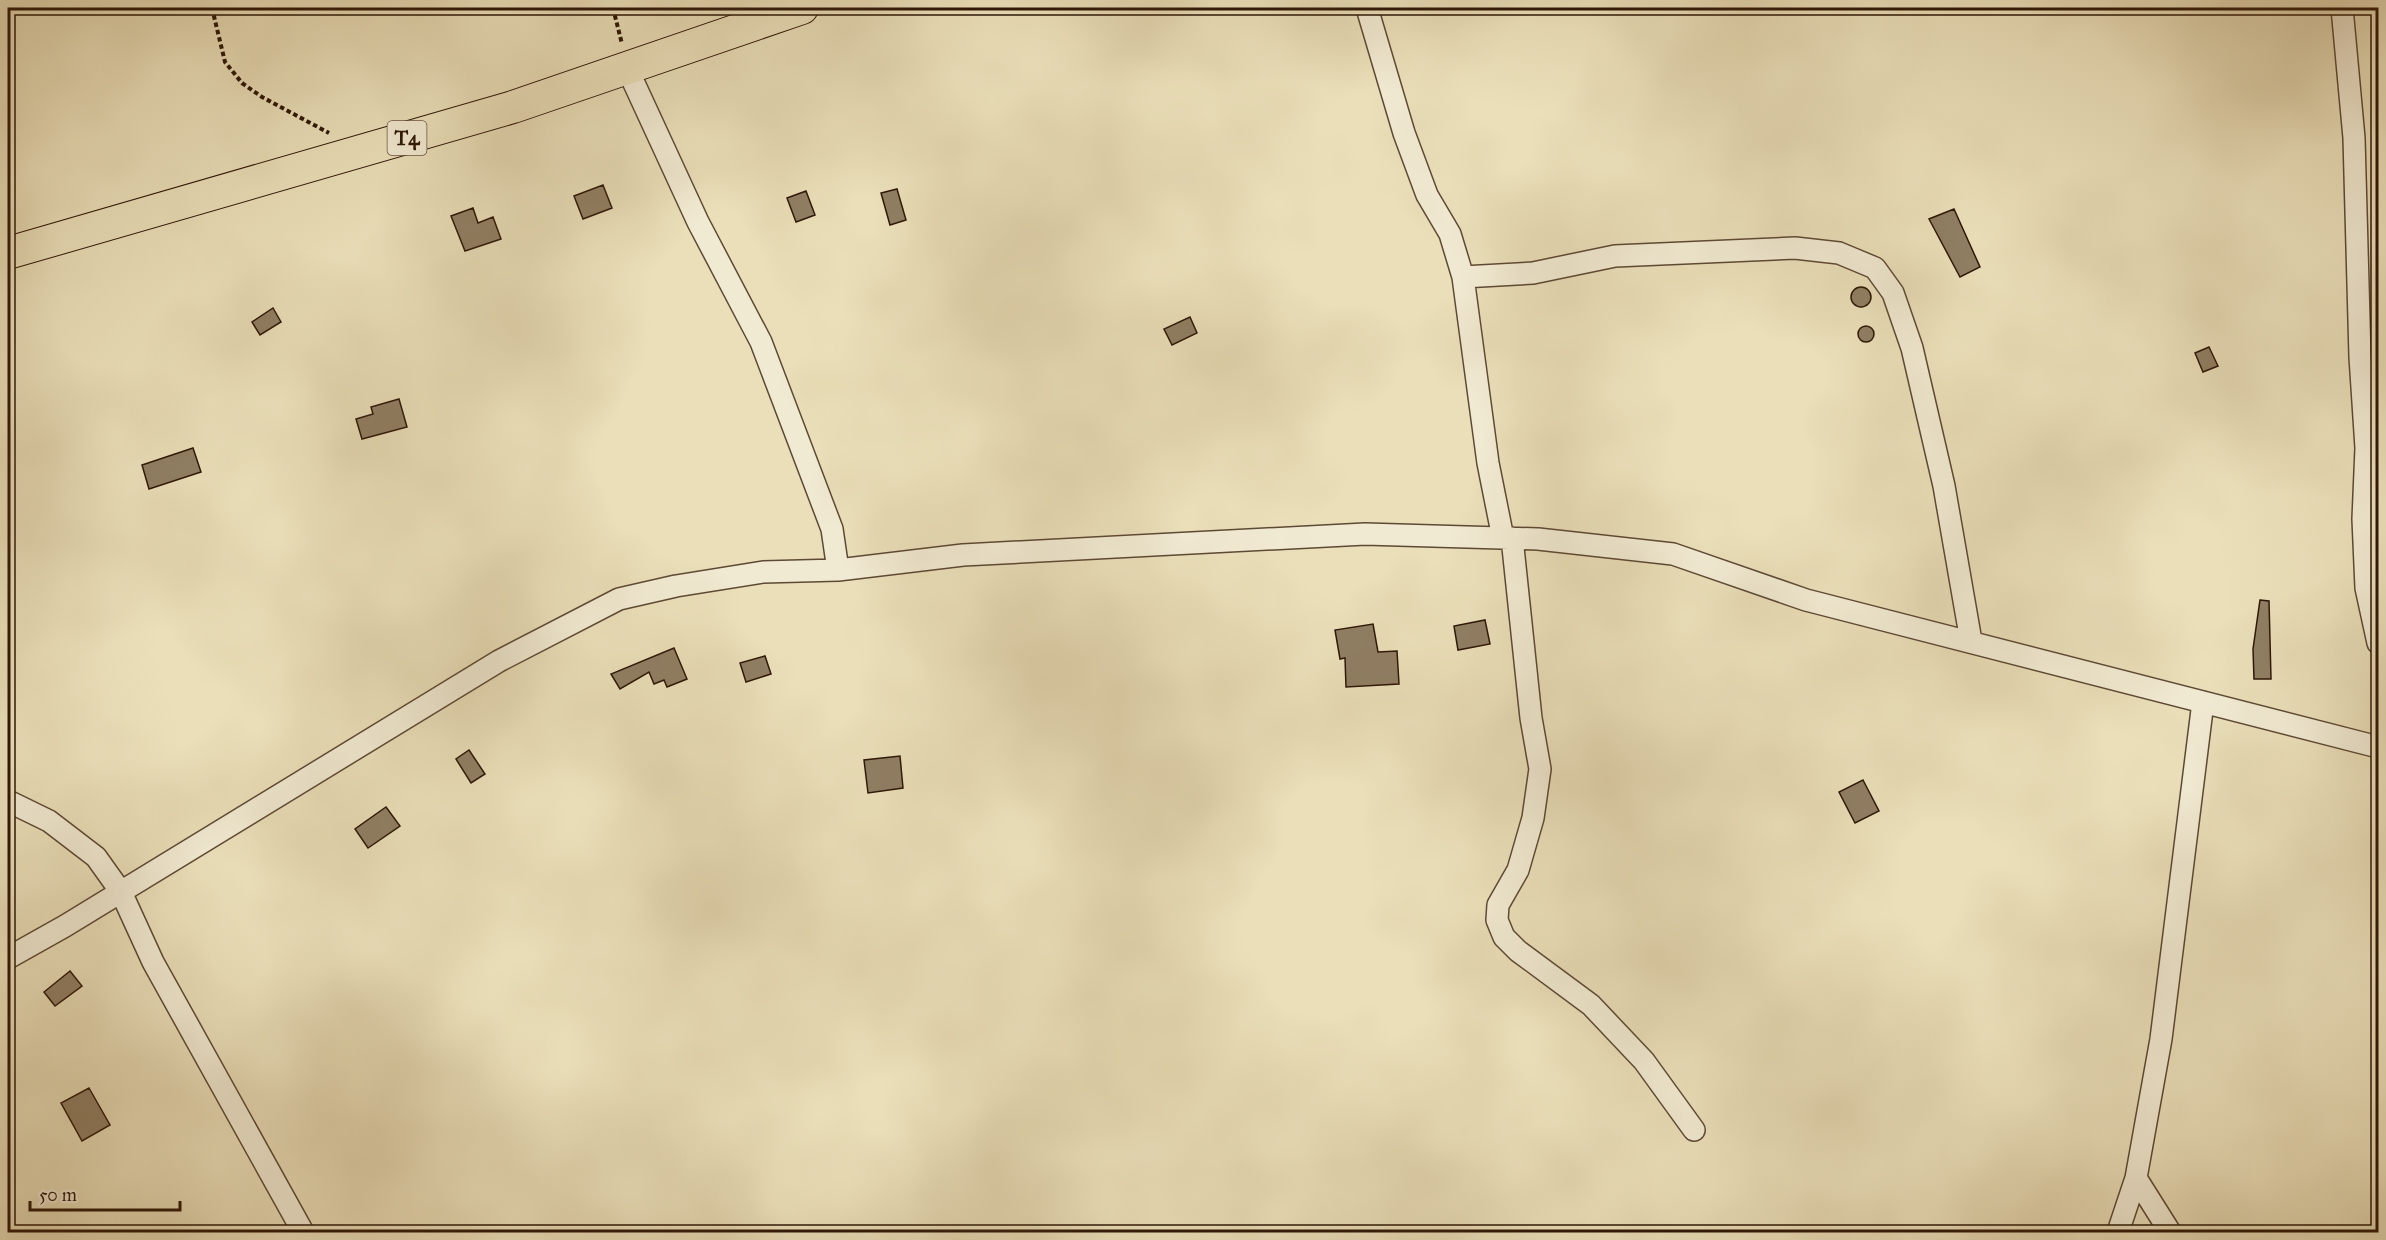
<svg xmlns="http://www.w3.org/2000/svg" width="2386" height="1240" font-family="'IM FELL Great Primer',serif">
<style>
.building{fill:#907f64;stroke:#2e1707;stroke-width:1.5}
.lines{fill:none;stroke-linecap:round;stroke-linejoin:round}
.minor-casing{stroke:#5d4934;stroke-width:24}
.highway-casing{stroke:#2e1707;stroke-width:34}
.path{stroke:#2e1707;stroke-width:4;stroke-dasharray:4.5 3;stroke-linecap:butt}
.minor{stroke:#f1ead2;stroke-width:21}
.highway{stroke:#eadfb9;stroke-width:32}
.labels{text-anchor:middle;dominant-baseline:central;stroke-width:4.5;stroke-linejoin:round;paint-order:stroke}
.shield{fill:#f1ead2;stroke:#685644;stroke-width:1.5}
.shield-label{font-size:20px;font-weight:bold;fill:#2e1707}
</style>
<rect width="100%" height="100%" fill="#eadfb9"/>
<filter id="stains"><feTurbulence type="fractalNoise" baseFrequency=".00333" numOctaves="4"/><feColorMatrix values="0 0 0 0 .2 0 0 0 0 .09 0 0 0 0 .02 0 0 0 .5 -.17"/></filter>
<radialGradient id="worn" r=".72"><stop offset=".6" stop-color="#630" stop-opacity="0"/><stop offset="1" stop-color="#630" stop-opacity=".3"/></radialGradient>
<path class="building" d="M603,185L612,208L583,219L574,196Z
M897,189L906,220L890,225L881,193Z
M806,191L815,215L796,222L787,198Z
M473,208L478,223L493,217L501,239L465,251L451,216Z
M1954,209L1980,267L1960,277L1929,219Z
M1851 297a10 10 0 1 1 20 0a10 10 0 1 1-20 0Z
M273,308L281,322L260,335L252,322Z
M1190,317L1197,333L1172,345L1164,329Z
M1858 334a8 8 0 1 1 16 0a8 8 0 1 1-16 0Z
M2209,347L2218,366L2203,372L2195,353Z
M399,399L407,427L362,439L356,419L373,414L371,407Z
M193,448L201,472L149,489L142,465Z
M2260,600L2269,601L2271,679H2254L2253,649Z
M1485,620L1490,644L1458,650L1454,626Z
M1373,624L1378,652L1397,651L1399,684L1346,687L1345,658L1340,659L1335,630Z
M674,648L687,679L667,687L664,680L654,684L649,672L620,689L611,674Z
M765,656L771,674L746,682L740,663Z
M469,750L485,774L471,783L456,759Z
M900,756L903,788L868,793L864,760Z
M1863,780L1879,811L1855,823L1839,792Z
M386,807L400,826L368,848L355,829Z
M70,971L82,986L55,1006L44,992Z
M89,1088L110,1125L82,1141L61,1103Z"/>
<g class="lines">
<g class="minor-casing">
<path id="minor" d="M1367,8L1404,133L1427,195L1450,234L1463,277L1488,463L1503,538
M2342,8L2354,138L2360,357L2366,448L2363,519L2366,588L2378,643
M627,68L698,222L761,342L832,529L838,570
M1463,277L1533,273L1615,256L1795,248L1839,253L1875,268L1893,293L1912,348L1944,486L1971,641
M1512,538L1531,718L1540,769L1533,818L1518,870L1498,905L1497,920L1504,937L1518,951L1591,1005L1644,1061L1694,1130
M8,801L49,821L96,857L121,892L153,962L303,1232
M8,958L65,926L499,661L619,599L676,586L763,572L838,570L963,555L1365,534L1538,539L1673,554L1806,600L2378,747
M2136,1178L2170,1232
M2118,1232L2136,1178L2161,1039L2203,702"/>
</g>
<g class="highway-casing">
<path id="highway" d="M8,253L513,107L802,8"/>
</g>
<path class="path" d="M212,8L225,62L242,83L262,97L329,133
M613,8L622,44"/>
<use href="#minor" class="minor"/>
<use href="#highway" class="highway"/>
</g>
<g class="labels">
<rect class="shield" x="387.5" y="121" width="39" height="34" rx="4.5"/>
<g class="shield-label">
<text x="407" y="138">T4</text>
</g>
</g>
<rect width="2386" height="1240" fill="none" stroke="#eadfb9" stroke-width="30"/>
<rect x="9" y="9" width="2368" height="1222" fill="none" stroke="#2e1707" stroke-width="3"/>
<rect x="15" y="15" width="2356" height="1210" fill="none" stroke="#2e1707" stroke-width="1.5"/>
<path d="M30 1201v9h150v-9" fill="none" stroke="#2e1707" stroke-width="3"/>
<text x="39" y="1201" font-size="18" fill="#2e1707" stroke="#f1ead2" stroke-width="4.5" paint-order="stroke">50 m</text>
<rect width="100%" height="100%" filter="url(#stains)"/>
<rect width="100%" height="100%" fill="url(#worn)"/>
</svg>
